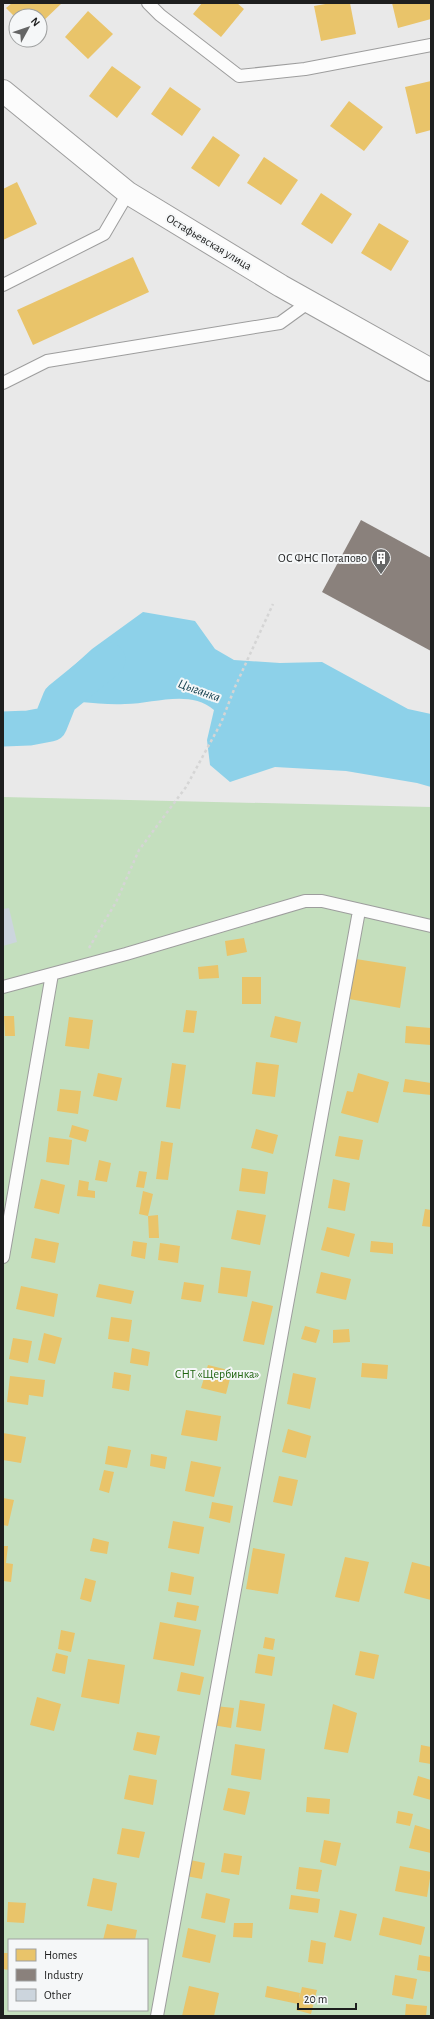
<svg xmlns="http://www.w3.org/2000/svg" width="434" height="2019" font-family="'Alegreya Sans',sans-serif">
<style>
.green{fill:#c4dfbe;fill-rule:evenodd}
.water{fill:#8dd1e9}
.homes{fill:#e9c46a}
.industry{fill:#8a817c}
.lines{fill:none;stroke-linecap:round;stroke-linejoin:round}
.river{stroke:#8dd1e9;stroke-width:35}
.building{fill:#ccd5dd}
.service-casing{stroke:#9d9d9d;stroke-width:14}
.minor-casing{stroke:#9d9d9d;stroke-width:24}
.path{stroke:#d5d5d5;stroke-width:2.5;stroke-dasharray:3 3;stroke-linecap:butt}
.service{stroke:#fcfcfc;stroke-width:12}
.minor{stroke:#fcfcfc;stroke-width:22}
.labels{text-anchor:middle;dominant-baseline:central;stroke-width:4;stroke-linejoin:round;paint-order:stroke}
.street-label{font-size:12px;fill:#1e1f1f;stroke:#f5f7f8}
.poi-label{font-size:12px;fill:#1e1f1f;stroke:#f5f7f8;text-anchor:end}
.park-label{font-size:12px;fill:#206410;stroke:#f5f7f8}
.water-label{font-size:13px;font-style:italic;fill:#0d3a49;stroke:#f5f7f8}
</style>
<rect width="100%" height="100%" fill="#e9e9e9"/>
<path class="green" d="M3,797L431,807V2016H3ZM9,1940H147V2010H9Z"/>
<path class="water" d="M143,612L195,621L215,649L234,660L280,663L322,662L408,709L431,714V787L417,783L346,771L275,767L230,782L210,765L207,740L214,710C189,689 154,704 125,704C110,705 96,703 81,702L71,689L70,669L92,649Z"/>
<path class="homes" d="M12,3H62L40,24V16H16V18L6,8Z
M202,3H237L244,9L221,37L193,14Z
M331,3H350L356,34L321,41L314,6Z
M392,3H431V19L398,28Z
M88,11L113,34L88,59L65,37Z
M112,66L141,87L117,118L89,96Z
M431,81V130L416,134L405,87Z
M170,87L201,109L182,136L151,114Z
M349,101L383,127L364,151L330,126Z
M213,136L240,155L219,187L191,168Z
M264,157L298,180L281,205L247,183Z
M17,182L37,224L3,240V189Z
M321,193L352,214L332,244L301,224Z
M379,223L409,241L391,271L361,253Z
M133,257L149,292L33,345L17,310Z
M244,938L247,952L227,956L225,941Z
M356,959L406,967L400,1008L349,999Z
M218,965L219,978L199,979L198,967Z
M242,977H261V1004H242Z
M186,1010L197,1011L194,1033L183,1032Z
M4,1016H14L15,1036H5Z
M275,1016L301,1022L297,1043L270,1037Z
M69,1017L93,1020L89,1049L65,1046Z
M406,1026L431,1028V1045L405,1043Z
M256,1062L279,1065L275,1097L252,1094Z
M172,1063L186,1065L180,1109L166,1107Z
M98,1073L122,1078L117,1101L93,1096Z
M358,1073L389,1082L378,1123L341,1113L347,1091L353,1092Z
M405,1079L431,1083V1095L403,1092Z
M60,1089L81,1091L78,1114L57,1111Z
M72,1125L89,1130L86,1142L69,1137Z
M256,1129L278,1135L273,1154L251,1148Z
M339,1136L363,1140L359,1160L335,1156Z
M49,1137L72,1140L69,1165L46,1162Z
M161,1141L173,1143L168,1180L156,1179Z
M99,1160L111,1163L107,1182L95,1180Z
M242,1168L268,1172L265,1194L239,1191Z
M139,1171L147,1172L144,1188L136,1187Z
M41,1179L65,1185L59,1214L34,1208Z
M333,1179L350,1183L345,1211L328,1208Z
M79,1180L89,1182L88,1190L95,1191V1198L77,1196Z
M143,1191L153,1194L148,1216L139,1214Z
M425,1209L431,1210V1227L422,1226Z
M237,1210L266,1215L260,1245L231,1239Z
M158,1215L159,1238H149L148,1216Z
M327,1227L355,1234L349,1257L321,1250Z
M35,1238L59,1243L55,1263L31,1258Z
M133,1241L147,1243L145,1259L131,1256Z
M371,1241L393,1243V1254L370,1252Z
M160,1243L180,1246L178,1263L158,1260Z
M221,1267L251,1271L247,1297L218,1293Z
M321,1272L351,1279L346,1300L316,1293Z
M184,1282L204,1285L201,1302L181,1299Z
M99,1284L134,1291L131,1304L96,1297Z
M21,1286L58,1294L54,1317L16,1309Z
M252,1301L273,1306L264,1345L243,1341Z
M111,1317L132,1320L129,1342L108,1339Z
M305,1326L320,1330L316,1343L301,1339Z
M349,1329L350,1342L333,1343V1330Z
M44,1333L62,1338L55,1364L38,1360Z
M13,1338L32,1341L28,1363L9,1359Z
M132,1348L150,1352L148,1366L130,1363Z
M362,1363L388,1365L387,1379L361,1377Z
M208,1365L232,1371L226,1394L201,1388Z
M114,1372L131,1375L129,1391L112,1388Z
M293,1373L316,1378L310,1409L287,1404Z
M10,1376L45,1380L43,1397L29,1395L28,1405L7,1402Z
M186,1410L221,1416L217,1441L181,1435Z
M288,1429L311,1436L306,1458L282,1452Z
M3,1433L26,1437L21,1463L3,1460Z
M108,1446L131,1450L127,1468L105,1464Z
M151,1454L167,1457L165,1469L150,1466Z
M191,1461L221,1467L214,1497L185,1491Z
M104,1470L114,1472L109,1493L99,1490Z
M279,1476L298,1480L292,1506L273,1502Z
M3,1498L14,1500L8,1526L3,1525Z
M212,1502L233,1506L230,1523L209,1518Z
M173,1521L204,1527L199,1554L168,1548Z
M93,1538L109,1542L107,1554L90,1551Z
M3,1546H8L6,1563L13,1564L11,1582L3,1581Z
M253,1548L285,1554L278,1594L246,1589Z
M345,1557L369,1562L359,1602L335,1597Z
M412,1562L431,1567V1600L404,1593Z
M171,1572L194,1577L191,1595L168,1591Z
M85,1578L96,1581L91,1602L80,1599Z
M177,1602L199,1606L196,1621L174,1617Z
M160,1622L201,1630L194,1666L153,1659Z
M61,1630L75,1633L71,1652L58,1649Z
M265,1637L275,1639L273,1650L263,1648Z
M360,1651L379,1655L374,1679L355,1675Z
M56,1653L68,1656L65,1674L52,1671Z
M258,1654L275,1657L272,1676L255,1673Z
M88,1659L125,1665L119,1704L81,1697Z
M181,1672L204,1677L200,1695L177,1691Z
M37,1697L61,1704L54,1731L30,1725Z
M240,1700L265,1704L261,1731L236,1727Z
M333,1704L357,1713L348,1753L324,1749Z
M215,1706L234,1708L231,1728L212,1725Z
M137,1732L160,1736L156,1755L133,1750Z
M235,1744L265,1749L261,1780L231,1775Z
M421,1745L431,1747V1764L419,1762Z
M129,1775L157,1780L153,1805L124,1799Z
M418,1776L431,1780V1800L413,1795Z
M228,1788L250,1792L245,1815L223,1810Z
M307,1797L330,1799L329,1814L306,1812Z
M398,1811L413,1814L410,1826L396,1823Z
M415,1825L431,1830V1853L409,1848Z
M122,1828L145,1832L139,1858L117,1854Z
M324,1840L341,1843L336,1866L320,1862Z
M224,1853L242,1856L239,1875L221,1872Z
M190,1860L205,1863L202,1879L186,1876Z
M400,1866L431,1872L427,1897L395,1891Z
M299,1867L322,1870L318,1892L296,1889Z
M93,1878L117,1883L112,1911L87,1906Z
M206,1893L230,1899L225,1923L201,1918Z
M291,1895L320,1899L318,1913L289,1909Z
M8,1902L26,1903L24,1923L7,1922Z
M340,1910L357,1914L351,1941L334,1937Z
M383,1917L425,1927L421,1945L379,1935Z
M234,1923H253L252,1938L233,1937Z
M107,1924L137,1930L135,1940H103Z
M188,1928L216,1935L210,1963L182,1957Z
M311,1940L326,1943L323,1964L308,1962Z
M3,1953H9V1970L3,1969Z
M419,1955L431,1957V1972L417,1970Z
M395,1975L417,1979L413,1999L392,1995Z
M189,1986L219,1993L214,2016H182Z
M267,1986L300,1993L299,1999L302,1987L317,1990L311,2014L296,2010L298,2004L265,1997Z
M406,2004L427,2006L426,2016H405Z"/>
<path class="industry" d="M361,520L431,558V651L322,592Z"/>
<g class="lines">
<path class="river" d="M3,729L29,728L50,724L60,699L108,660"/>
</g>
<path class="building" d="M9,908L17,942L3,946V909Z"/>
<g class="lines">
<g class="service-casing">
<path id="service" d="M148,3L160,15L239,76L305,69L431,45
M3,285L104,234L128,193
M3,383L47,361L280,323L309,302
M3,987L126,954L305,901H322L431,926
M3,1257L52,974
M157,2016L359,911"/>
</g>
<g class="minor-casing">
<path id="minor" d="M3,91L128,193L281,286L431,370"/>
</g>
<path class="path" d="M89,948L116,902L139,850L186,787L221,723L235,687L273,604"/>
<use href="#service" class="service"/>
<use href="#minor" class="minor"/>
</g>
<defs>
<g id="building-pin" transform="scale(1)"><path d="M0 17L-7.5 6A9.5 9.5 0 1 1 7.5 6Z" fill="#656666" stroke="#f5f7f8"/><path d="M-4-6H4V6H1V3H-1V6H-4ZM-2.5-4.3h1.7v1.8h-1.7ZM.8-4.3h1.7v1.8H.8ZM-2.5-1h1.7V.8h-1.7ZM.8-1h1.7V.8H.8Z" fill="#fff"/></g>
</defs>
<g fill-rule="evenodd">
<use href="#building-pin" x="381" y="558"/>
</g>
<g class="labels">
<g class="street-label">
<text transform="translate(209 242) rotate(31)">Остафьевская улица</text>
</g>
<g class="poi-label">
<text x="367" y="558">ОС ФНС Потапово</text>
</g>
<g class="park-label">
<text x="217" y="1374">СНТ «Щербинка»</text>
</g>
<g class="water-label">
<text transform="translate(199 691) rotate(20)">Цыганка</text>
</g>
</g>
<rect width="434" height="2019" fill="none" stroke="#1e1f1f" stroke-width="8"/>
<rect x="8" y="1939" width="140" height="72" fill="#f5f7f8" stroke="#9fa1a1"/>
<rect x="16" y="1949" width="20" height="12" fill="#e9c46a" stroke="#9fa1a1"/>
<text x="44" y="1959" font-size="12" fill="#1e1f1f">Homes</text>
<rect x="16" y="1969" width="20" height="12" fill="#8a817c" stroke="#9fa1a1"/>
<text x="44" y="1979" font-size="12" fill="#1e1f1f">Industry</text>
<rect x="16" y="1989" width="20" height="12" fill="#ccd5dd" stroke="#9fa1a1"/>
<text x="44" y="1999" font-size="12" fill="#1e1f1f">Other</text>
<g transform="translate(28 28) rotate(50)"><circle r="19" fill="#f5f7f8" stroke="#9fa1a1"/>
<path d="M0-3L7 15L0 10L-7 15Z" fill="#656666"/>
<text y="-6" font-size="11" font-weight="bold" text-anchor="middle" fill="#1e1f1f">N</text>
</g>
<path d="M298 2003v6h58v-6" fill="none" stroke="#1e1f1f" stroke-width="2"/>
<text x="304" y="2003" font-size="12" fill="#1e1f1f" stroke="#f5f7f8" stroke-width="3" paint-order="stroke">20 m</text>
</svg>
